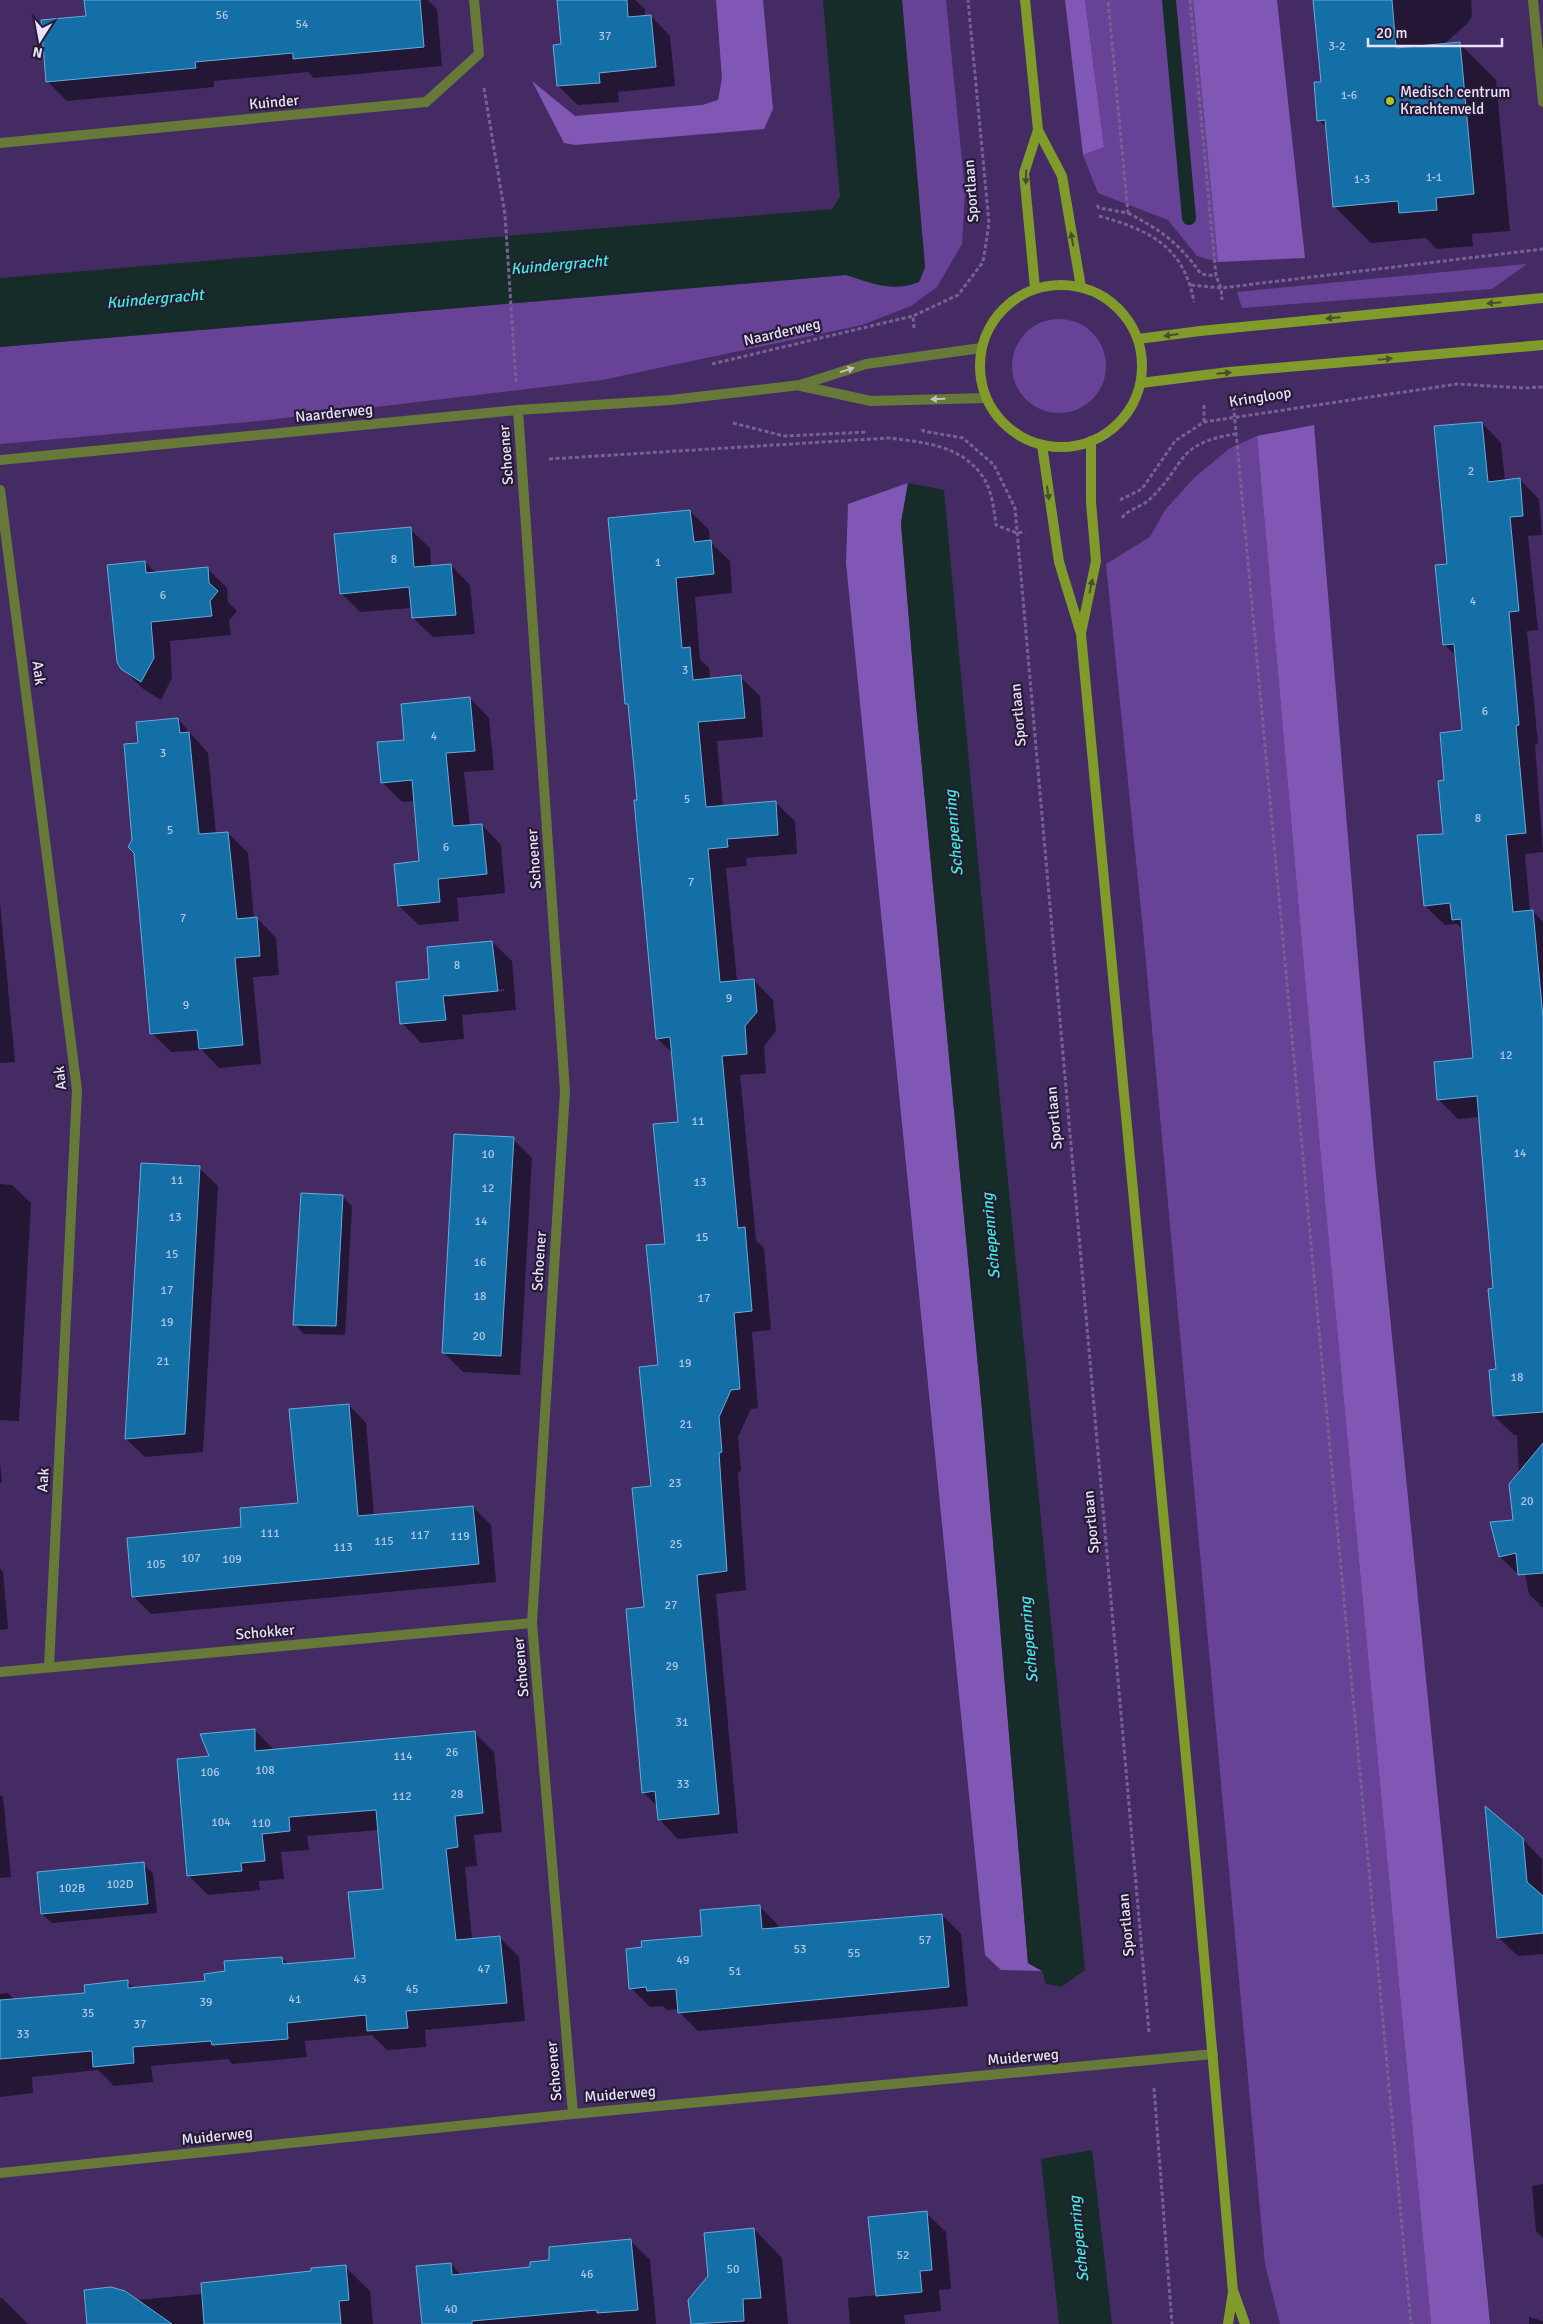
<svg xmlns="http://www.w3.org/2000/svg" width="1543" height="2324" font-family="Signika,sans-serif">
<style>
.green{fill:#684297}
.forest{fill:#8057b5}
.water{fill:#162c28}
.shadow{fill:#0007;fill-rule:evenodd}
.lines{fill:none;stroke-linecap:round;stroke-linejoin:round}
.stream{stroke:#162c28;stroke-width:14}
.building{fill:#136fa5;stroke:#69abdc}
.path{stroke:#766292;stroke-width:3;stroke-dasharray:4 2.5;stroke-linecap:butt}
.street{stroke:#677938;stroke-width:10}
.secondary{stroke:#809b29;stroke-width:10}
.oneway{fill:#4a4e30}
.oneway2{fill:#c3c1c1}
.poi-dot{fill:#a5c823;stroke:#261b34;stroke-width:2}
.labels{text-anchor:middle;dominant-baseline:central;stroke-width:4.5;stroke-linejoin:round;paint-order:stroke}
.number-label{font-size:12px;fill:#b4c4e6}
.poi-label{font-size:15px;fill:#eae0fc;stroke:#261b34;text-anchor:start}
.street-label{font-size:15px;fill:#eae0fc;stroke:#261b34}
.water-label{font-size:16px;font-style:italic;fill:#3fedd6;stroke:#261b34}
</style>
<rect width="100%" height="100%" fill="#442b64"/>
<path class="green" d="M902,0H946L965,191L962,244L937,287L911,306L862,325L602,380L259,421L0,444V347L846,275L878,285L919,282L925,267Z
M1085,0H1193L1218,262L1197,256L1168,220L1098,193L1083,155L1104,147Z
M1527,264L1492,289L1242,308L1237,292Z
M1012 366a47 47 0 1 1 94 0a47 47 0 1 1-94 0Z
M1257,436L1320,1148L1431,2324H1280L1265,2264L1143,930L1106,564L1150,537L1165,510L1194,478L1230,448Z"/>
<path class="forest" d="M716,0H763L773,109L764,129L575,145L564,143L532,81L575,116L702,105L718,100L722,78Z
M1065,0H1085L1104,147L1083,155Z
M1193,0H1277L1305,258L1218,262Z
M1314,425L1375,1165L1490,2324H1431L1320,1148L1257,436Z
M908,483L901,523L915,693L982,1409L1028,1963L1042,1971L1001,1970L985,1955L846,563L848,504Z"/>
<path class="water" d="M823,0H902L925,267L919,282C892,293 873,283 846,275L0,347V278L832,209L840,197Z
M908,483L944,490L1001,1110L1085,1970L1061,1987L1046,1984L1042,1971L1028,1963L982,1409L915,693L901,523Z
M1092,2150L1112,2324H1059L1041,2159Z"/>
<path class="shadow" d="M86,0H428L437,9L442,66L314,78L308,72L214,81V87L67,101L48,82L87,17Z
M559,0H635L645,9V17L651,16L670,36L675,86L618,92L619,102L578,105L558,86L563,45Z
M1315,0H1471L1472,16L1468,23L1443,45L1459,43L1496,80L1510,231L1472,234L1473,246L1437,249L1426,238L1371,243L1334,206L1327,128L1319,120L1315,83L1322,82Z
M1482,423L1501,443L1505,481L1520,480L1539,499L1542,535L1528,536L1538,630L1527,631L1538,744L1535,745L1543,852L1525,854L1530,912L1533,911L1543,922V1608L1529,1594L1525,1574L1520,1576L1500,1557L1514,1521L1519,1474L1517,1435H1514L1494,1416L1497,1371L1495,1290L1480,1117L1458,1119L1438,1099L1475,1059L1464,930L1457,924L1445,925L1425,906L1444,835L1446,781L1463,731L1456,656L1444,644L1449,565Z
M690,511L709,530L710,542L730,561L732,593L695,597L700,659L709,668L710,679L740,677L760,696L763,737L717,741L723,807L775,802L795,821L797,854L746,858L747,866L726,868L737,982L754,980L773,1000L776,1031L764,1046L766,1073L740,1075L756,1240L764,1248L771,1330L752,1332L758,1408L751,1409L738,1437L741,1471L738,1472L746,1590L716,1594L738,1833L678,1839L659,1819L658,1807L643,1792L645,1608L666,1245L679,1124L673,1054L657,1038L630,708L626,703Z
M410,529L430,548L431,567L451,565L470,585L475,634L433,637L413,618L412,608L360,612L341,593Z
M145,562L156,573L207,568L227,588L228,602L237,611L229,621L231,635L170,641L172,678L161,700L142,688L122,668Z
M470,698L489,718L494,770L464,772L470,826L482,825L501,845L505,893L457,898L459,921L419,925L399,906L420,862L415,801L402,802L382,782L406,741Z
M178,719L208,753L216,834L228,833L248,853L254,918H257L276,938L279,975L253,977L261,1064L219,1068L202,1050L171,1052L152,1033L134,841L139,744Z
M0,903L15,1062L0,1063Z
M492,942L512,961L516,1010L462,1015L464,1039L421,1043L402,1023L431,980ZM504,989V991L448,997V994Z
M513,1139L532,1158L520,1375L463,1372L444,1353Z
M142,1164L199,1168L218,1186L203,1452L145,1457L126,1439Z
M0,1184L12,1185L31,1203L19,1421L0,1420Z
M342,1196L352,1206L345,1335L304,1334L294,1324Z
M349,1405L366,1423L374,1516L473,1507L491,1525L496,1582L151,1614L133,1596L243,1528L299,1504Z
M0,1462L2,1483H0Z
M0,1569L3,1572L8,1629L0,1630Z
M255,1730L274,1750L475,1733L494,1752L502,1832L474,1835L477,1866L465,1867L472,1940L499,1937L519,1957L525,2021L425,2030L426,2047L387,2050L372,2035L305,2041L307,2057L232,2064L228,2059L151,2066L153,2082L114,2086L98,2070L32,2077L33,2093L0,2097V1994L8,1993L15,2000L87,1994L127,1982L135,1989L206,1982L227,1973L282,1958L289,1965L356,1959L384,1890L379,1830L307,1836L309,1850L281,1852L284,1879L259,1881L260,1890L208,1895L189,1876L210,1757Z
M0,1795L3,1797L11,1877L0,1878Z
M1522,1839L1542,1859L1543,1954L1518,1956L1498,1937Z
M143,1864L153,1873L157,1913L52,1923L42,1914Z
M759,1906L778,1925L779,1929L942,1915L961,1934L968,2006L698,2031L679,2012V2009L667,2010L663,2006L650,2007L631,1988Z
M1543,2184V2238L1536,2231L1532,2186Z
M926,2213L946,2232L951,2289L939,2290L941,2311L904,2315L905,2324H850L848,2298L877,2295Z
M754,2229L782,2258L788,2324H692L690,2301Z
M631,2241L650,2260L656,2324H423L451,2264L461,2275L532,2268Z
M345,2267L370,2291L373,2324H88L137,2300L203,2294Z
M0,2298H2L28,2324H0Z
M1529,2317L1543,2321V2324H1529Z"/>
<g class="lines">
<path class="stream" d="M1169,0L1189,218"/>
</g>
<path class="building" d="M84,0H420L424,47L293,59V53L195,62L196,68L46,82L41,20L86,16Z
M557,0H627L628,17L651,15L656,67L599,73L600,83L557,86L553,45L561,44Z
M1313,0H1392L1396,48L1460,42L1474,194L1436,198L1437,210L1399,213L1398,201L1333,207L1325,120L1317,121L1314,82H1321Z
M1482,422L1488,482L1520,478L1523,516L1510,517L1519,611L1509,612L1519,725L1516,726L1526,833L1506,835L1513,912L1533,910L1543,1018V1412L1493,1416L1489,1370L1496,1369L1488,1289L1493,1288L1477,1096L1437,1100L1434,1062L1473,1058L1461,919L1452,920L1450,903L1424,906L1417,835L1443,834L1438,781L1444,780L1440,733L1462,730L1454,644L1443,645L1435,565L1447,564L1434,426Z
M690,510L694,542L711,540L714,574L676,578L682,648L690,647L693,680L741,675L745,718L698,722L706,807L776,801L778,835L727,839L728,847L708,849L720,982L754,979L757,1012L745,1026L747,1054L722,1056L738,1228L745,1227L752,1311L734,1313L740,1389L731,1390L719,1417L722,1452L719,1453L727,1571L697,1575L719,1814L658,1820L655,1791L642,1793L626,1609L644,1607L632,1488L651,1486L639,1367L658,1365L646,1245L665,1244L653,1124L678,1122L670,1037L656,1039L634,800H637L628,704H625L608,518Z
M411,527L414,567L451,564L456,615L412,618L409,587L340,594L334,534Z
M145,561L146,573L208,567L209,583L218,591L210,601L212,616L151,622L154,658L141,682L121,669L117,662L107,565Z
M470,697L475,751L446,753L453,826L482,824L487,874L438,879L440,902L398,906L394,864L419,861L412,780L381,783L377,742L404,740L401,704Z
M178,718L180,733L189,732L199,834L228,832L237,919L257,917L260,956L235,958L243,1045L199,1049L197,1030L150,1034L134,853L128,847L132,840L124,744L138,743L136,722Z
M492,941L498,991L443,996L446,1020L400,1024L396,982L429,979L427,947Z
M454,1134L514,1137L501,1356L442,1353Z
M141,1163L200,1166L185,1434L125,1439Z
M301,1193L343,1195L336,1326L293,1325Z
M349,1404L358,1516L473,1506L479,1564L132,1597L127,1538L241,1527L240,1508L298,1503L289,1409Z
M1543,1443V1573L1518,1575L1516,1553L1499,1557L1490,1522L1513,1520L1509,1484Z
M255,1729V1751L475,1731L483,1813L455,1816L458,1847L446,1849L456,1940L500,1936L507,2003L406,2011L408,2028L367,2031L366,2015L287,2023L288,2039L212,2045L211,2041L133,2047L134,2063L93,2067L92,2051L0,2059V2000L85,1993L84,1985L128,1980V1988L205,1981L204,1974L225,1971L224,1961L282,1957L283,1964L355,1958L348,1892L383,1889L376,1810L289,1817L290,1831L262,1834L265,1861L241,1863L242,1871L187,1876L177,1759L209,1756L200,1734Z
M1485,1806L1523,1838L1527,1882L1543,1896V1933L1497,1938Z
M144,1862L148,1904L41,1914L37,1872Z
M760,1905L762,1929L942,1914L949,1987L678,2013L676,1989L647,1991L646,1987L629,1989L626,1949L642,1947L641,1941L702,1936L700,1910Z
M927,2211L932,2270L920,2271L922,2292L876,2296L868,2217Z
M754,2228L761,2298L743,2299L744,2321L691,2324L688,2300L708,2276L704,2233Z
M631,2239L638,2310L597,2313V2310L472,2321V2324H422L416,2266L451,2263L452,2275L530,2267V2262L549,2260V2247Z
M346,2265L349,2300L339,2301L341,2324H204L201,2283L311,2271V2268Z
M111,2287L125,2291L172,2324H87L84,2290Z"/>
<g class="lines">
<path class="path" d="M1190,0L1216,276L1221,288L1222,300
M484,88L505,215L516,382
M1097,205L1099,208L1128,213L1108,0
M1128,213C1162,231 1178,242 1201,274L1216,276
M1099,216C1149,230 1184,246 1194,302
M1191,285L1221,288L1543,249
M914,328L913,316L958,295L983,262L989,223L968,0
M712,364L913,316
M1233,400L1411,2324
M1204,405V422
M733,423L784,436L868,432
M923,429V431L963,438L994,465L1015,508L1149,2032
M549,459L888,438C922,442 962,445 983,477C992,490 994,510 996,525L1017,533L1025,532
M1120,500L1142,489L1175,441L1204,422L1457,384L1523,388L1543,387
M1122,518C1128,509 1142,507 1150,499C1187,464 1174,444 1235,434
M1154,2088L1172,2324"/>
<path class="street" d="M1533,0L1543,102
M0,143L426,102L479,54L474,0
M801,386L871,401L986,398
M518,410L565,1091L532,1623L573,2114
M0,460L518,410L671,400L800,385L866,364L981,348
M0,490L77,1090L49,1667
M0,1672L532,1623
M0,2173L573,2114L1213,2054"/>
<path class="secondary" d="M1025,0L1038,130L1062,176L1081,287
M980 366a81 81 0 1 1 162 0a81 81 0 1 1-162 0Z
M1035,288L1024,173L1038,130
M1138,339L1200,331L1543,298
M1141,383L1229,372L1543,345
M1042,445L1059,562L1081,634C1133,1187 1187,1739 1233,2292L1228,2324
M1081,633L1096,561L1091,502V441
M1234,2293L1245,2324"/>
</g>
<defs><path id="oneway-solid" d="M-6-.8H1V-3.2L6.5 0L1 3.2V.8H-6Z" transform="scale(1.25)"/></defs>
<g class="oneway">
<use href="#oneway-solid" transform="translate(1026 177) rotate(92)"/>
<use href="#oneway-solid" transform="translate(1072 239) rotate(-100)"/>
<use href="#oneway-solid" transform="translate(1494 303) rotate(175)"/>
<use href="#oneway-solid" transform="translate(1333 318) rotate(175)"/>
<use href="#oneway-solid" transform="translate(1171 335) rotate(172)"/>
<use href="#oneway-solid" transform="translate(1385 359) rotate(-5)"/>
<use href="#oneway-solid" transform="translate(1224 373) rotate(-5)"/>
<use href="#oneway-solid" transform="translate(1048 493) rotate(82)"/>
<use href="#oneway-solid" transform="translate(1091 586) rotate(-78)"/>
</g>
<g class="oneway2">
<use href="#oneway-solid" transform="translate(847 370) rotate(-18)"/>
<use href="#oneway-solid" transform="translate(938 399) rotate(179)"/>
</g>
<circle class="poi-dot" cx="1390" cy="101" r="5"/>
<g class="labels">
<g class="number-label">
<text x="222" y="15">56</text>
<text x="302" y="24">54</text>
<text x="605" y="36">37</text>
<text x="1337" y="46">3-2</text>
<text x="1349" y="95">1-6</text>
<text x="1434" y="177">1-1</text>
<text x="1362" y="179">1-3</text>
<text x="1471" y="471">2</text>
<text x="394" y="559">8</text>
<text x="658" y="562">1</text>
<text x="163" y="595">6</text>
<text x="1473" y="601">4</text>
<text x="685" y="670">3</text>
<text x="1485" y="711">6</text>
<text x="434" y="736">4</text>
<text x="163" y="753">3</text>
<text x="687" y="799">5</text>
<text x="1478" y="818">8</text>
<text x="170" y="830">5</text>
<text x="446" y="847">6</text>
<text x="691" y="882">7</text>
<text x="183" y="918">7</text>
<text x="457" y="965">8</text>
<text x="729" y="998">9</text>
<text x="186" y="1005">9</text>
<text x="1506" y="1055">12</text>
<text x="698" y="1121">11</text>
<text x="1520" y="1153">14</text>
<text x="488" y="1154">10</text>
<text x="177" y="1180">11</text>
<text x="700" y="1182">13</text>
<text x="488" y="1188">12</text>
<text x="175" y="1217">13</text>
<text x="481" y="1221">14</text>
<text x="702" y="1237">15</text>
<text x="172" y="1254">15</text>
<text x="480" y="1262">16</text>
<text x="167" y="1290">17</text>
<text x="480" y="1296">18</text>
<text x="704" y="1298">17</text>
<text x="167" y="1322">19</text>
<text x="479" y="1336">20</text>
<text x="163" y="1361">21</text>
<text x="685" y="1363">19</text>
<text x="1517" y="1377">18</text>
<text x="686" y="1424">21</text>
<text x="675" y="1483">23</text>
<text x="1527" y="1501">20</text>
<text x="270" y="1533">111</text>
<text x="420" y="1535">117</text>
<text x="460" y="1536">119</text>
<text x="384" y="1541">115</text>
<text x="676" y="1544">25</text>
<text x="343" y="1547">113</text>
<text x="191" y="1558">107</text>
<text x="232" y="1559">109</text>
<text x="156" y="1564">105</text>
<text x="671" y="1605">27</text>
<text x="672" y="1666">29</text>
<text x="682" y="1722">31</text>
<text x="452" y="1752">26</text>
<text x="403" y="1756">114</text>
<text x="265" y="1770">108</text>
<text x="210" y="1772">106</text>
<text x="683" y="1784">33</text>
<text x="457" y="1794">28</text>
<text x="402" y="1796">112</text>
<text x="221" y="1822">104</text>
<text x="261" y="1823">110</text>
<text x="120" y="1884">102D</text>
<text x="72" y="1888">102B</text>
<text x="925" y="1940">57</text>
<text x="800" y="1949">53</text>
<text x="854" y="1953">55</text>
<text x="683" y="1960">49</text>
<text x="484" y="1969">47</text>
<text x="735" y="1971">51</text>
<text x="360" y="1979">43</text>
<text x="412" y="1989">45</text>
<text x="295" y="1999">41</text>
<text x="206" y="2002">39</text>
<text x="88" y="2013">35</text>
<text x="140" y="2024">37</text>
<text x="23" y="2034">33</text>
<text x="903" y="2255">52</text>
<text x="733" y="2269">50</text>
<text x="587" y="2274">46</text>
<text x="451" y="2309">40</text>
</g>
<g class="poi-label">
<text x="1400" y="92">Medisch centrum<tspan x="1400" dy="17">Krachtenveld</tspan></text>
</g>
<g class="street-label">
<text transform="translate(274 102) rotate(-5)">Kuinder</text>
<text transform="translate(971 191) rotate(-94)">Sportlaan</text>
<text transform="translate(782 332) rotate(-13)">Naarderweg</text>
<text transform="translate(1260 397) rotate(-9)">Kringloop</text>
<text transform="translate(334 413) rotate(-6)">Naarderweg</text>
<text transform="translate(506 455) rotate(-94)">Schoener</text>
<text transform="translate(39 673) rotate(83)">Aak</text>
<text transform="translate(1018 715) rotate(-95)">Sportlaan</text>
<text transform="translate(534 859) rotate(-94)">Schoener</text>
<text transform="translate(60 1078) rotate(-96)">Aak</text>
<text transform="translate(1054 1118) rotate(-95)">Sportlaan</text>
<text transform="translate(539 1261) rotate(-86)">Schoener</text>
<text transform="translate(43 1480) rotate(-87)">Aak</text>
<text transform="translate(1091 1522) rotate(-95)">Sportlaan</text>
<text transform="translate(265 1632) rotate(-5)">Schokker</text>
<text transform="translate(521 1667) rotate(-95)">Schoener</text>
<text transform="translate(1126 1925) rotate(-95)">Sportlaan</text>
<text transform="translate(1023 2057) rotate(-5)">Muiderweg</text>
<text transform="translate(554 2071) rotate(-95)">Schoener</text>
<text transform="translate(620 2094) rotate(-5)">Muiderweg</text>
<text transform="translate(217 2136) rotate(-6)">Muiderweg</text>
</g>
<g class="water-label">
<text transform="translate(559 265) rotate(-5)">Kuindergracht</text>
<text transform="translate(155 299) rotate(-5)">Kuindergracht</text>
<text transform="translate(954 833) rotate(-95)">Schepenring</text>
<text transform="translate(991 1236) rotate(-95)">Schepenring</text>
<text transform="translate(1029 1640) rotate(-95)">Schepenring</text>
<text transform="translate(1079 2239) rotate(-96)">Schepenring</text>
</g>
</g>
<g transform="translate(40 40) rotate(191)" stroke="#261b34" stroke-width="4" paint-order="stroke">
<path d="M0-4L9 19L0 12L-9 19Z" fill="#eae0fc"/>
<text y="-8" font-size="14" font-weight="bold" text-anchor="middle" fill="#eae0fc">N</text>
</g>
<path d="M1368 38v8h134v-8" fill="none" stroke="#eae0fc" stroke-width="2.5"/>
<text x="1376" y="38" font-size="15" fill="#eae0fc" stroke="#261b34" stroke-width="4" paint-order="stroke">20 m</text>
</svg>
